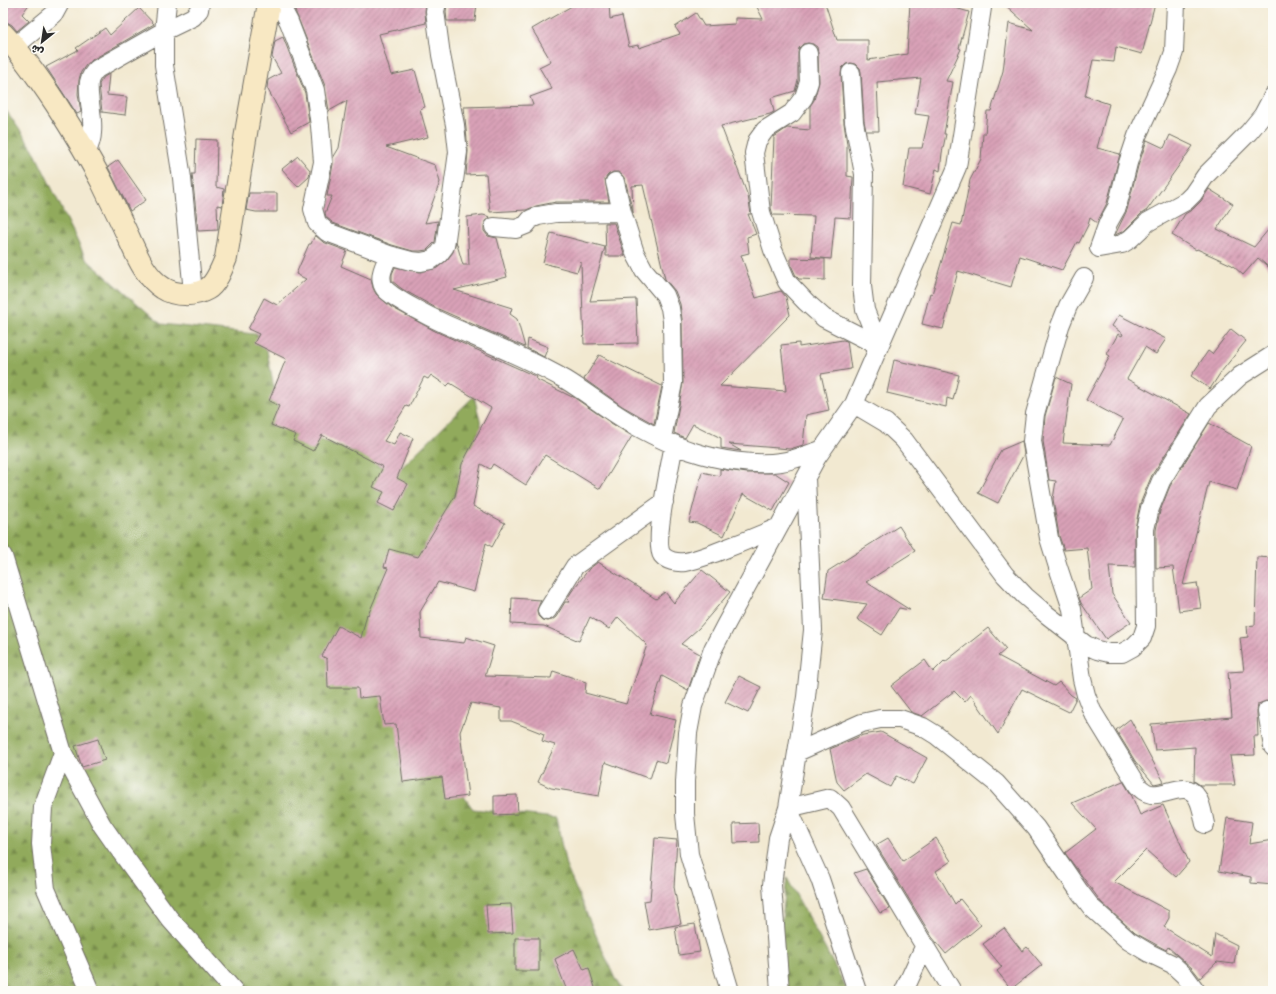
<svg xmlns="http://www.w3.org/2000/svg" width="1276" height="994" font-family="'Indie Flower','Playpen Sans Arabic',sans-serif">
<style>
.forest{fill:url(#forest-firs);stroke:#5e6a44}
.building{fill:url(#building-hatch)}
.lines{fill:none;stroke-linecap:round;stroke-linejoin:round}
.minor-casing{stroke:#716e65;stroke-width:20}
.secondary-casing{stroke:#716e65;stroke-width:24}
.minor{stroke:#fff;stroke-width:18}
.secondary{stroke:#f8e8c3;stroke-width:22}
</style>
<defs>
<pattern id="forest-firs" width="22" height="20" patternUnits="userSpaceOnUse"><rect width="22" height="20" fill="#91aa5c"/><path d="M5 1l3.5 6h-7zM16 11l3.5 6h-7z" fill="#778b4c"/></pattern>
<pattern id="building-hatch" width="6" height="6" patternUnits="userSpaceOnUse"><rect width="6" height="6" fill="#d9a1b7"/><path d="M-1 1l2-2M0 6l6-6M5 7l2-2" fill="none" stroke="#b08395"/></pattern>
</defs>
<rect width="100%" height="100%" fill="#fdfcf7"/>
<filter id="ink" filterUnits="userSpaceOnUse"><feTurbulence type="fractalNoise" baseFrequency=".025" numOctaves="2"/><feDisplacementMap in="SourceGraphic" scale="8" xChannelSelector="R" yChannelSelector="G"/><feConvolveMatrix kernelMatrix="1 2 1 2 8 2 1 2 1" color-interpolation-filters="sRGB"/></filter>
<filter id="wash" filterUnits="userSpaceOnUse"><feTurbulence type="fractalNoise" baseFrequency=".012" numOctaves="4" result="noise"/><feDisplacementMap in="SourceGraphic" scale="16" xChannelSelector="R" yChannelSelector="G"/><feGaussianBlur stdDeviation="0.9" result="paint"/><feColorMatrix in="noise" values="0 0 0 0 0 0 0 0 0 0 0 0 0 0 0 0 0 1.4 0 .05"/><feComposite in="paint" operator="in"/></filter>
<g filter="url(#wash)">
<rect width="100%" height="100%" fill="#f2e9d1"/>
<path class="forest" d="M3,106L33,149L86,259L161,324L264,335L281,425L400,469L474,396L486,445L420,596L389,692L473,809L556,818L566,866L615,979L623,991H3Z
M787,878L848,991H773Z"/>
<g id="blocks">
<path class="building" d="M3,3H30L22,14L29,21L17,31L12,25L7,22H3Z
M292,3H426L425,12L426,23L379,34L391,75L415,70L425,107L420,109L428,137L386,147L435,165L440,182L425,223L438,221L435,242L427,250L420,251H413L392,245L333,223L326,217L325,213L332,196H327L333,164V158L339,148L347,101L329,111L325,86Z
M447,3H477L475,21H447L446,12Z
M577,3H609L610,19L622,16L629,47L638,45L639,48L680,34L675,27L696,13L704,26L735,24V18L763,19L755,3H825L837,40H868V60L907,54L910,3H938L969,12L959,48L961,49L946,81L953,82L944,134H946L942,153L940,171L936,169L930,194L903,187L909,148H922L929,116L915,114L921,78L877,82L879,131H866L864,121L861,72L860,68L856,64L851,63L846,64L842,68L841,74L844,123L847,144V176L853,177L851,218L835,217L831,259L811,257L814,216L773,215L771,208L774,137L787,128L810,130V106L814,100L819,82L818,53L817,47L813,44L808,43L803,44L799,48L798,53V80L795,91L771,98L774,112L770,114L721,126L748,196L751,214H748L756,234L747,237L749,253L741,255L756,298L781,291L786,297L790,315L720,386L786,391L781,345L799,343V347L843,340L847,341L851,369L821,374L829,410L806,415L803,445L790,449L729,444L741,451L721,448V438L693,424L685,438L674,433L683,383L682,319L680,304L675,291L665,279L643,185L632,186L633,213L625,179L622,175L618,172H613L608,175L605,179L609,202H556L536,206L526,210L490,212L486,174L466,175L468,151L464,107L533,105L530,97L552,89L539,67L551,61L532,29Z
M1003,3H1155L1142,54L1116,47L1114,62L1093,60L1085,96L1109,104L1097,148L1120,154L1107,203L1097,223L1090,218L1088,225L1079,243L1077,242L1062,270L1020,256L1011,287L958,271L943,329L922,324L930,293L932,294L953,223L961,225L970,180L981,159L983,134H985L987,111H991L1003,71L1009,23L1033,30Z
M139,8L154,24L92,60L86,65L81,72L79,80L78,94L81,112L77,114L46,67L78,50L76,48L105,28L110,35Z
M283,37L305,93L309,122L291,132L267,88L268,80L281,73L272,57L275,41Z
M109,74L107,95L127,97L125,115L102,112L99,84L104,77Z
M1170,135L1193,146L1147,210L1141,214L1124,231L1115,235L1127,210L1138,166L1147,140L1164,148Z
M196,139L217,140L216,187L224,189L222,206L217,205L218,230L198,231L192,174H195Z
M298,156L310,170L309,177L298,187L282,169Z
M118,160L146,200L130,211L108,167Z
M1209,189L1233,204L1217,229L1254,247L1273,224V271L1258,258L1243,275L1232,265L1197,249L1196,250L1172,235L1185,214L1193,209L1201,201Z
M249,193H277V212H256L246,210Z
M483,215L490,217L485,221L484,226V231L488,236L497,238L507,277L454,290L512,308L510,314L517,319L525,347L436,308L402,289L392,281V274L395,267L420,272L437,268L447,260L453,252L456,241L463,265H469L467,217Z
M605,223H614L625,256H606Z
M551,233L605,247L590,301L636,299L638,343L584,344L581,262L577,272L543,263Z
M315,235L323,242L347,251L341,266L371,279L373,288L376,294L391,307L435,331L537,377L536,379L572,397V396L611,423L632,436L600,489L545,455L526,485L493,464L490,469L481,464L473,506L505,523L492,547L486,543L474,592L438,582L420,612L421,638L464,643L466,637L494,646L485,676L551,678L553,671L586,682L585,693L626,704L647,645L618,617L609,629L590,617L579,641L544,626L511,624L512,598L541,600L537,610L538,616L542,620L547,621L552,620L556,617L565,602H570L567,599L572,591L589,569L598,562L656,599L665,592L674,603L702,570L730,592L699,628L681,644L700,654L688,690L662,676L650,714L676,720L666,763L656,760L650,779L605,762L599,796L551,788L538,782L555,745L542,741L544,734L511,721H501V708L471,703L460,732L468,796L445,799L442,777L403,782L396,724L384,725L380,696L359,698L358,688H328L327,659L322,656L338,626L361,638L367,614L368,615L388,568L384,567L389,549L418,557L455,496L462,464L491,408L450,383L447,386L431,375L428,379L424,377L409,407L406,406L384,441L394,445L400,432L413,438L397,478L408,484L394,511L378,503L384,492L373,487L383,467L322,435L313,451L293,441L296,435L271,425L279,406L269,401L286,359L254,343L259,334L248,329L264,298L277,305L306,279L296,274L309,244H311Z
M791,258L825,259V280L799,279L796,276L791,265Z
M1119,315L1166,339L1156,354L1145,347L1127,379L1191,414L1152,475L1140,504L1135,529V567L1109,566L1112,594L1131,622L1106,639L1081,603L1079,598L1092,589L1087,548L1064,550L1059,536L1053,499L1056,481L1049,480L1043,441L1045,416L1056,377L1071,384L1063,443L1110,445L1123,420L1086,400L1110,356L1107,354L1118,334L1122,336L1123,334L1112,326Z
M1231,329L1246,341L1221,372L1210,389L1191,376L1208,351L1212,354Z
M528,339L548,347L544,357L527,348Z
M599,355L662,386L654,424L622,406L584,379Z
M894,360L959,375L953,400L947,398L946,407L887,393Z
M1209,423L1251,446L1237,490L1209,482L1183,585L1197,583L1201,608L1179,611L1173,567L1156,568V530L1160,511L1170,486Z
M1022,441L1024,454L998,503L978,493L1001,450Z
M720,469L747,473H775L789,482L773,511L743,494L724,536L697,523L689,522L702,472L720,476Z
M899,526L915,551L866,582L910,610L899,608L882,635L857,619L867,604L824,598L828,571Z
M1257,557L1273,558V703L1266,701L1258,704L1257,712L1258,736H1254L1255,755L1230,756L1235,785H1200L1194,781L1195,747L1155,750L1151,724L1232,717L1228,672L1244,671L1240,638L1248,637L1247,626L1255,625Z
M988,628L1006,649L998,656L1054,686L1059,682L1071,695L1076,698L1069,712L1022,689L998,734L971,695L965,702L954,691L922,716L911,712L891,686L925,660L933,672L944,661L945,662Z
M739,676L761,687L748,713L725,702Z
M1130,719L1164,782L1154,784L1135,761L1116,730Z
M881,732L927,758L913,784L896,776L890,787L866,774L844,790L837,782L830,749L863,735Z
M98,739L105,760L82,767L75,746Z
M1123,781L1131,794L1140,815L1163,805L1189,862L1176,877L1146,850L1114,882L1169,911V918L1164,927L1212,957L1215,934L1237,945L1234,964L1217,962L1200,978L1192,968L1168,947L1166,950L1135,933L1101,902L1065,853L1096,829L1072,803Z
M517,795L518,814L494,815V796Z
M1227,818L1252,822L1249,844L1273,840V885L1251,883V877L1219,871Z
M758,823L759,842L734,843L733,824Z
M655,838L677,840L674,887L681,924L649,930L644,901L650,900Z
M888,838L903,861L936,838L951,861L936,871L955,904L960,899L981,925L946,954L932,937L876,845Z
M866,869L890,909L880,913L854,873Z
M511,904L513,933L488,934L486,905Z
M695,924L700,952L679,955L675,927Z
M1004,928L1022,951L1027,947L1042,965L1011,989L997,971L1002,967L983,944Z
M515,938H539V971H515Z
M574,949L584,970L589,968L596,991H567L555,959Z"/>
</g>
</g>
<g filter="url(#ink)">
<use href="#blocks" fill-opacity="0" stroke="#716e65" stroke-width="1"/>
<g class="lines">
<g class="minor-casing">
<path id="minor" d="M167,3L164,31V65L182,178L193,293
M279,3L289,22L315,90L320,126L323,162L313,209L317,223L327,232L389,255L411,261L421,262L431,260L439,254L445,246L458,152L455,125L441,55L435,11L437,3
M1176,3L1174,52L1168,69L1137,136L1128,163L1117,207L1108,223L1099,248L1122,244L1130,239L1148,222L1186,201L1193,194L1206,175L1249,132L1263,115L1273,96
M14,47L54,14L60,3
M808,53L809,82L804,97L792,113L765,130L757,141L754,153L761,212L773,250L787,282L806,302L824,318L879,346
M851,73L854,122L864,174L862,286L865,310L879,346
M86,154C89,147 92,140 92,133C94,116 87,97 89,82C90,77 93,73 97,69L164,31L193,17L199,10L200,3
M615,182L622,212L635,253L644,270L665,295L670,308L672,321L673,383L662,438
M494,227L516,229L526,225L531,219L538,216L556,213L622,212
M389,255C384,266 377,278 385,289C394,299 432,318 445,324C486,342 528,358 566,380C589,394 610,412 634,425C652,435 672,445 691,451C718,460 753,466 781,462C794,460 808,454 821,450
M1084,278L1068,306L1060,326L1035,414L1032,441L1049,538L1058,567L1072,609L1082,679L1086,695L1092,711L1138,786C1142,790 1145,793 1151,794C1166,797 1186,779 1197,797C1202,805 1203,816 1205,824
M854,404L886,423L904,440L1005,575L1025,596L1046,614L1086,645L1097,650L1109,653H1122L1133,647L1142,638L1146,626L1145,529L1150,508L1161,481L1208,406L1240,376L1273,355
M674,444C671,462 653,542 662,555C667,561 677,563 685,562C696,560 706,556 717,552C738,544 758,536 779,527
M3,556L63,753L102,825L116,845L169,918L234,991
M547,611L575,566L664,502
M1267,711L1273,747
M797,752L862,723L880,719H900L923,727L936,735L996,783L1036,828L1079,891L1092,908L1129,941L1149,953L1172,964L1185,976L1196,991
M63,753L43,807L41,844L46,889L90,991
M730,991L689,854L685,814V782L688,733L693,706L713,649L725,626L817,457L854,404L957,167L978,34L982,8L981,3
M780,991L772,885L778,838L788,808L806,697L813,630L806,478
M857,991L820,879L788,808L830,798L841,808L952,991
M904,991L925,945"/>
</g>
<g class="secondary-casing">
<path id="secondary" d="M3,34C23,55 40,80 56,104C72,129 88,155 102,182C110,199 119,216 127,234C136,253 144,276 163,288C175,296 195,296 207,289C216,284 222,268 226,258L247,127L269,3"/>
</g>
<use href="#minor" class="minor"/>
<use href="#secondary" class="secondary"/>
</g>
</g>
<rect width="1276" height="994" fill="none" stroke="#fdfcf7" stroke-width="16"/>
<g transform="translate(42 42) rotate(210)" stroke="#fdfcf7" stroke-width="3" paint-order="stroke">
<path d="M0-3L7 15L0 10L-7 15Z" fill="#2b2b2b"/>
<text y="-6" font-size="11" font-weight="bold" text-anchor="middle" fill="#2b2b2b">ش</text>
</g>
</svg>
